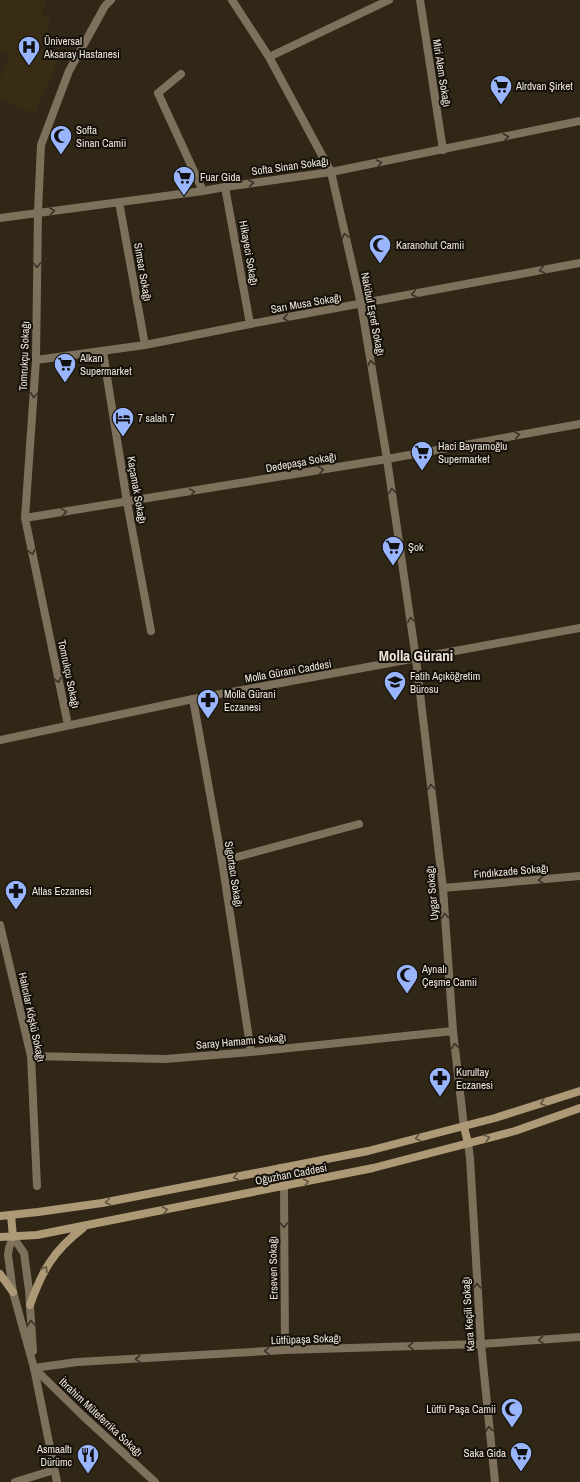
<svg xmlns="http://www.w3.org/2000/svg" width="580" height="1482" font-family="'Archivo Narrow',sans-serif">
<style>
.built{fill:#392c15}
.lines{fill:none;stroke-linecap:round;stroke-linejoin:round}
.service{stroke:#7d715c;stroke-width:8}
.minor{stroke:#7d715c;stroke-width:8}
.tertiary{stroke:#7d715c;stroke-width:8}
.secondary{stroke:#ae9977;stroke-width:8}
.oneway{stroke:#393327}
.oneway2{stroke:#625540}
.labels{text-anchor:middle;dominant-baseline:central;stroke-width:4;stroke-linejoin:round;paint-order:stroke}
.poi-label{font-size:11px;fill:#ece5db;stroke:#15110a;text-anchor:start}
.street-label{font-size:11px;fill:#ece5db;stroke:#15110a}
.district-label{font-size:15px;font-weight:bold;fill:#ece5db;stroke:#15110a}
</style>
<rect width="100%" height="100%" fill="#312717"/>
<path class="built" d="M0,0H47L41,15L51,19L39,49L59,57L35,114L0,100V78L9,56L0,52Z"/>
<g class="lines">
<path class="service" d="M15,1482L54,1470"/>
<path class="minor" d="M232,0L269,57L331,172L361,304L387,459L416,659L443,888L453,1031L464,1127
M420,0L443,150
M269,57L389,0
M181,74L158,93L203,191
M225,187L250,324
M119,202L145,345
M0,218L203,191L225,187L331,172L580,121
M103,352L127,502L151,631
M36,360L145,345L250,324L580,263
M25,518L387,459L580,424
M193,699L222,861L251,1052
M68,725L25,518L36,360L38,212L41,145L69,71L105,6L111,0
M222,861L359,824
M443,888L580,876
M0,925L31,1056L37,1186
M31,1056L165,1059L251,1052L453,1031
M468,1143L470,1158L481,1344L495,1482
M284,1186L285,1350
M34,1368L77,1362L285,1350L481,1344L580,1337
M34,1368L83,1416L155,1482"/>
<path class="tertiary" d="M0,740L193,699L580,628
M13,1237L9,1248L8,1255L13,1292L34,1368L57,1482
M13,1237L24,1253L29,1290L33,1351"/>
<path class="secondary" d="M464,1127L468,1143
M280,1168L284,1186
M11,1215L13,1237
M0,1216L38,1212L102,1203L368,1151L495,1118L580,1091
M0,1237L37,1235L373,1168L515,1131L580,1108
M0,1274L13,1292
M30,1305C42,1271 53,1251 83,1228"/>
</g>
<defs><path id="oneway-chevron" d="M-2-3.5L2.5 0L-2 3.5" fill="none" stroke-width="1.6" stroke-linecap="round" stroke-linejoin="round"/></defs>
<g class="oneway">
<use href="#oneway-chevron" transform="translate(506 137) rotate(-12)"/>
<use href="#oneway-chevron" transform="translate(379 163) rotate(-11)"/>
<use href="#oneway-chevron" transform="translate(251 183) rotate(-8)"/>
<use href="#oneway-chevron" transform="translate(52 211) rotate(-7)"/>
<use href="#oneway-chevron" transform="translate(345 236) rotate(-103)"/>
<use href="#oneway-chevron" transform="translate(37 265) rotate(90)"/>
<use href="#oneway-chevron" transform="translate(542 270) rotate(169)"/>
<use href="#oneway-chevron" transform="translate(414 294) rotate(169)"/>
<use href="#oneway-chevron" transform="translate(286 318) rotate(170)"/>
<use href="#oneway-chevron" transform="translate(371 363) rotate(-100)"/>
<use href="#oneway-chevron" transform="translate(34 395) rotate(94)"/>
<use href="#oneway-chevron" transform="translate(517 435) rotate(-10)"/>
<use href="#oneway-chevron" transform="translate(321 470) rotate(-10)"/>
<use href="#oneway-chevron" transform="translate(392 491) rotate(-98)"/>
<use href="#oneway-chevron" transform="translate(192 492) rotate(-10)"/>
<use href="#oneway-chevron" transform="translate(64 512) rotate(-9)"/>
<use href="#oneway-chevron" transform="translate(32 552) rotate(78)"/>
<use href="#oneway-chevron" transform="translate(411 620) rotate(-98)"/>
<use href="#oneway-chevron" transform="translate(58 680) rotate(78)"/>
<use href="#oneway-chevron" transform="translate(431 787) rotate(-97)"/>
<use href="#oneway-chevron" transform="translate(541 880) rotate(175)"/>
<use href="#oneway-chevron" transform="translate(445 916) rotate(-94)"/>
<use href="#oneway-chevron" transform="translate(455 1046) rotate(-96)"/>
<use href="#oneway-chevron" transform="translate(284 1225) rotate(89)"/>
<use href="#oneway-chevron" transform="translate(477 1286) rotate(-93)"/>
<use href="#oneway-chevron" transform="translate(31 1323) rotate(-93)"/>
<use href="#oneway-chevron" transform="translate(541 1340) rotate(176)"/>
<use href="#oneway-chevron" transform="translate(411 1346) rotate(178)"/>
<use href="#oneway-chevron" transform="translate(267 1351) rotate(177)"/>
<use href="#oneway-chevron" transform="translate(138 1359) rotate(177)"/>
<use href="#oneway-chevron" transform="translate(489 1429) rotate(-96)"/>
</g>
<g class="oneway2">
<use href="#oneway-chevron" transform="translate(543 1103) rotate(162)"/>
<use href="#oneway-chevron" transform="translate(418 1138) rotate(166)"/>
<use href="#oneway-chevron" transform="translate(487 1138) rotate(-15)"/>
<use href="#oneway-chevron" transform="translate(236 1177) rotate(169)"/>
<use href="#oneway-chevron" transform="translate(306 1182) rotate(-11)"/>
<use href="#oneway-chevron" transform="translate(108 1202) rotate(169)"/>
<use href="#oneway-chevron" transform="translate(165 1210) rotate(-11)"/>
<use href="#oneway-chevron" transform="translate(45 1269) rotate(-59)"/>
</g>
<defs>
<g id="hospital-pin" transform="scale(1.15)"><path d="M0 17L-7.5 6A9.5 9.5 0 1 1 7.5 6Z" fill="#99b5fd" stroke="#15110a"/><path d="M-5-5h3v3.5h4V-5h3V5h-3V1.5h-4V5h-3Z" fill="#111"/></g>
<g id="supermarket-pin" transform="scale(1.15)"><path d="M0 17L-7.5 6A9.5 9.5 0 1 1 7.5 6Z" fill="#99b5fd" stroke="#15110a"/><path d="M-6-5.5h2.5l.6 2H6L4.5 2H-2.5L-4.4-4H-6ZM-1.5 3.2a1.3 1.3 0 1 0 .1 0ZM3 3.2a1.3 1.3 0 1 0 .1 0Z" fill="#111"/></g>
<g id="mosque-pin" transform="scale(1.15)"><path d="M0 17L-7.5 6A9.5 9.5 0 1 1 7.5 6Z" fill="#99b5fd" stroke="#15110a"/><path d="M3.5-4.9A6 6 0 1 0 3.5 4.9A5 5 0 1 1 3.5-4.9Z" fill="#111"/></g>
<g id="hotel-pin" transform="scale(1.15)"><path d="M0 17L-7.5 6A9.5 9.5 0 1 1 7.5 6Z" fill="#99b5fd" stroke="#15110a"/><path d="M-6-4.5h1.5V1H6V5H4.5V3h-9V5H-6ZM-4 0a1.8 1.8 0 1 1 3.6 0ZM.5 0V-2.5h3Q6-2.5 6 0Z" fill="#111"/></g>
<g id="school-pin" transform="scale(1.15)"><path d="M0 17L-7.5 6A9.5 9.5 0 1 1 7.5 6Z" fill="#99b5fd" stroke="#15110a"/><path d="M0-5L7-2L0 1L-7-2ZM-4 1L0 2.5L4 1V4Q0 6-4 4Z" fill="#111"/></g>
<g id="pharmacy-pin" transform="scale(1.15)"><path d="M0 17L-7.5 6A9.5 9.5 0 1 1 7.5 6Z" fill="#99b5fd" stroke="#15110a"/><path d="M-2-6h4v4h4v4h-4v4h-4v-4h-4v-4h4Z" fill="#111"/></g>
<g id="restaurant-pin" transform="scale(1.15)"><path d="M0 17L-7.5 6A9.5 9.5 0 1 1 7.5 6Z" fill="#99b5fd" stroke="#15110a"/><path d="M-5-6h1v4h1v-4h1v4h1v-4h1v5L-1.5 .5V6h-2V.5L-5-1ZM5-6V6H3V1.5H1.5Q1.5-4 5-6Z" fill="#111"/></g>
</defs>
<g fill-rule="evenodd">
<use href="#hospital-pin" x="29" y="47"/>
<use href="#supermarket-pin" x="501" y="86"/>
<use href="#mosque-pin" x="61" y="136"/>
<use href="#supermarket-pin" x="184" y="177"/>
<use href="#mosque-pin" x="380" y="245"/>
<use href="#supermarket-pin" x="65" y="364"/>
<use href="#hotel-pin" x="123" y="418"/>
<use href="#supermarket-pin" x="422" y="452"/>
<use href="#supermarket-pin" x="393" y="547"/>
<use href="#school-pin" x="395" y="682"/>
<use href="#pharmacy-pin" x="208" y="700"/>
<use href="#pharmacy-pin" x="16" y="891"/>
<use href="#mosque-pin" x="407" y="975"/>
<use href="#pharmacy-pin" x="440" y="1078"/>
<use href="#mosque-pin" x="512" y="1409"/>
<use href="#supermarket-pin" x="521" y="1453"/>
<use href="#restaurant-pin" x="88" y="1455"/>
</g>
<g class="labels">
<g class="poi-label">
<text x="44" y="41">Üniversal<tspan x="44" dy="13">Aksaray Hastanesi</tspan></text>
<text x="516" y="86">Alrdvan Şirket</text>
<text x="76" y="130">Softa<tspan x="76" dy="13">Sinan Camii</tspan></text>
<text x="200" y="177">Fuar Gida</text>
<text x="396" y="245">Karanohut Camii</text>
<text x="80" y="358">Alkan<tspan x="80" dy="13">Supermarket</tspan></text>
<text x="138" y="418">7 salah 7</text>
<text x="438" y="446">Haci Bayramoğlu<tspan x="438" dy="13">Supermarket</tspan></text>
<text x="408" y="547">Şok</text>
<text x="410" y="676">Fatih Açıköğretim<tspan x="410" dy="13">Bürosu</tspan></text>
<text x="224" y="694">Molla Gürani<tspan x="224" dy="13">Eczanesi</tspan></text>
<text x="32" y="891">Atlas Eczanesi</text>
<text x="422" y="969">Aynalı<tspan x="422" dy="13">Çeşme Camii</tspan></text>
<text x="456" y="1072">Kurultay<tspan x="456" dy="13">Eczanesi</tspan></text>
<text x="496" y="1409" text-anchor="end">Lütfü Paşa Camii</text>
<text x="72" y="1449" text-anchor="end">Asmaaltı<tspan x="72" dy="13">Dürümc</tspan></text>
<text x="506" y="1453" text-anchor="end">Saka Gida</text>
</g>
<g class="street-label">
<text transform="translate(442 73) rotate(81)">Miri Alem Sokağı</text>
<text transform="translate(290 166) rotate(-8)">Softa Sinan Sokağı</text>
<text transform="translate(249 253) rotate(80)">Hikayeci Sokağı</text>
<text transform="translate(143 272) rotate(80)">Simsar Sokağı</text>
<text transform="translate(306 303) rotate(-10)">Sarı Musa Sokağı</text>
<text transform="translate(373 314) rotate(79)">Nakibul Eşref Sokağı</text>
<text transform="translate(24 356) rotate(-88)">Tomrukçu Sokağı</text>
<text transform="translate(301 462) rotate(-10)">Dedepaşa Sokağı</text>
<text transform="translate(137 490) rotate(80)">Kaçamak Sokağı</text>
<text transform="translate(288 671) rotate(-10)">Molla Gürani Caddesi</text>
<text transform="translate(69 674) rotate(78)">Tomrukçu Sokağı</text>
<text transform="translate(511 871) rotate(-5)">Fındıkzade Sokağı</text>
<text transform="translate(234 874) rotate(81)">Sigortacı Sokağı</text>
<text transform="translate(432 893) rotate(-95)">Uygar Sokağı</text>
<text transform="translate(32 1017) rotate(78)">Halıcılar Köşkü Sokağı</text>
<text transform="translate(241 1041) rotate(-5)">Saray Hamamı Sokağı</text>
<text transform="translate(291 1174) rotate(-11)">Oğuzhan Caddesi</text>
<text transform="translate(273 1268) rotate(-91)">Erseven Sokağı</text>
<text transform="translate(468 1314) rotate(-94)">Kara Keçili Sokağı</text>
<text transform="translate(306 1339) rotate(-2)">Lütfüpaşa Sokağı</text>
<text transform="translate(101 1417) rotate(43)">İbrahim Müteferrika Sokağı</text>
</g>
<g class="district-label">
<text x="416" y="655">Molla Gürani</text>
</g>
</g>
</svg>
